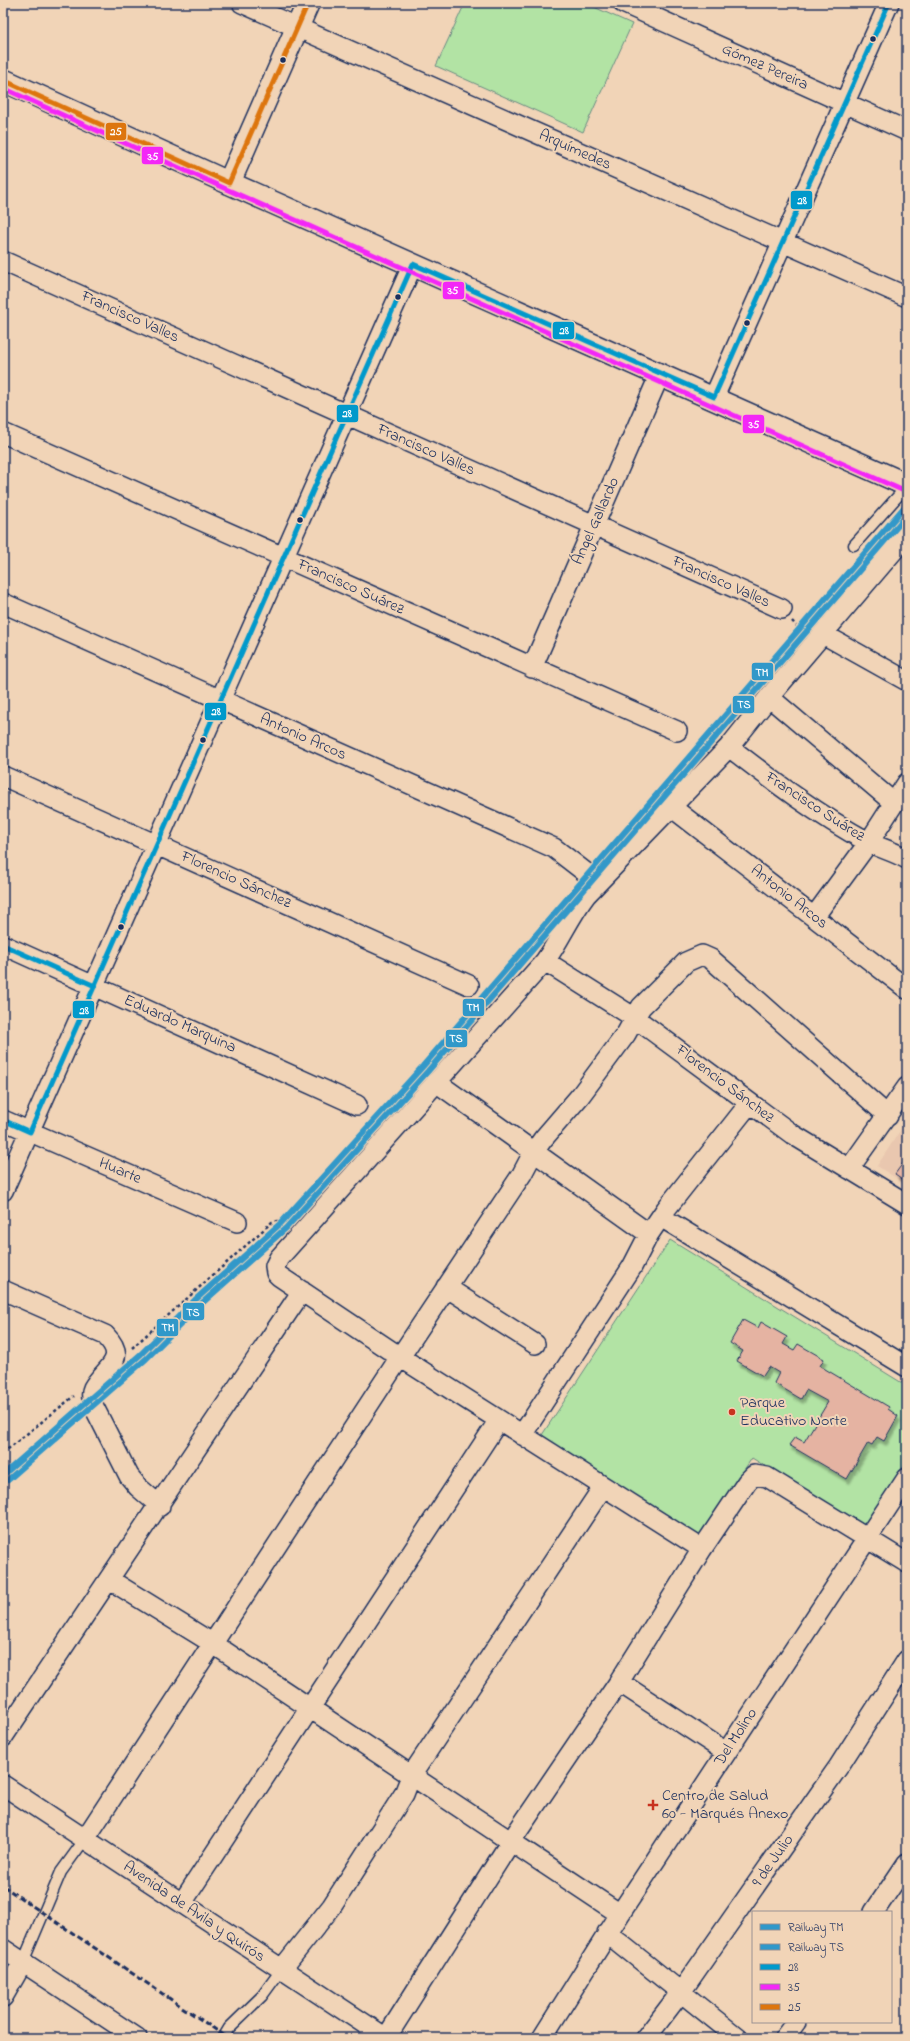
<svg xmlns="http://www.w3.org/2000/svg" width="910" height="2041" font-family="'Indie Flower',sans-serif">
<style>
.built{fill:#e9c7af}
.green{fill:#b2e3a4;stroke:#668981}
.building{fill:#e5b3a2;stroke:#1b2f5e;filter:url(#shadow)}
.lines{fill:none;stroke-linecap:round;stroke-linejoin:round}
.lane-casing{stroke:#1b2f5e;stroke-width:13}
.street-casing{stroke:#1b2f5e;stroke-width:22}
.secondary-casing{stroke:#1b2f5e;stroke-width:25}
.path{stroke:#1b2f5e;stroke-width:2.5;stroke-dasharray:3 3;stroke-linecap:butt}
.lane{stroke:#f1d4b7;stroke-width:10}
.street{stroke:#f1d4b7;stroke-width:19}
.secondary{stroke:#f1d4b7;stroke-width:22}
.rail{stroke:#1b2f5e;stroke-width:3;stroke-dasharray:6 3;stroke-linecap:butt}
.bus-1-casing{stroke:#f1d4b7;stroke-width:8}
.bus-2-casing{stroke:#f1d4b7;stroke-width:8}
.bus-3-casing{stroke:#f1d4b7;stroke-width:8}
.bus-1{stroke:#0099cb;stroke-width:5}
.bus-2{stroke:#f327f7;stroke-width:5}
.bus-3{stroke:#dd750e;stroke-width:5}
.rail-1-casing{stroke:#f1d4b7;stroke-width:9}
.rail-2-casing{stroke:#f1d4b7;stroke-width:9}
.rail-1{stroke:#3098c9;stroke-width:6}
.rail-2{stroke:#3098c9;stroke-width:6}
.bus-dot{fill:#1b2f5e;stroke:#f1d4b7;stroke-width:1.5}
.poi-dot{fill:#c8321e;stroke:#f1d4b7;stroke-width:1.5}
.labels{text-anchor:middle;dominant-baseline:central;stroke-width:4;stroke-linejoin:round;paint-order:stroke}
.street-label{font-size:16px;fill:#1b2f5e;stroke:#f1d4b7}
.poi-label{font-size:16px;fill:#1b2f5e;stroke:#f1d4b7;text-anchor:start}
.line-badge{stroke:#f1d4b7;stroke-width:1.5}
.badge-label{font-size:11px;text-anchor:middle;font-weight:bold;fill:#fff}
</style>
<defs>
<filter id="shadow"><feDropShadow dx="2.5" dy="4.5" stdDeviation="1" flood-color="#0004"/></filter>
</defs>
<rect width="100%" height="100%" fill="#f1d4b7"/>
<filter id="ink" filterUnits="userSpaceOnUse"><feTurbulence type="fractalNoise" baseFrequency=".025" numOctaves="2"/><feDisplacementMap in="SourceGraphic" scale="8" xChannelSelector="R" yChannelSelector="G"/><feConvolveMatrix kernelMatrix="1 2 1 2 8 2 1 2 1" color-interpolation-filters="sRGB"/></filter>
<g filter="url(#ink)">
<path class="built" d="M907,1120V1185L877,1166Z"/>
<path class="green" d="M465,3H585L632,24L583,132L436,66Z
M670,1240L907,1386V1461L864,1528L752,1458L700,1536L540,1438Z"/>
<path class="building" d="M903,1163L907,1165V1182L895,1174Z
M743,1320L758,1328L761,1322L787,1337L783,1344L794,1350L798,1344L824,1359L820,1366L889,1407L888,1409L898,1416L884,1441L877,1437L872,1445L868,1443L847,1479L789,1445L795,1437L804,1442L828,1402L806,1390L801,1399L774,1383L779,1373L769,1367L763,1376L737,1361L743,1351L730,1343Z"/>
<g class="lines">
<g class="lane-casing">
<path id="lane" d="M854,545L907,486
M23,1962L61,1872L85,1839
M223,2038L229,2028L262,1996L281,1970"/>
</g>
<g class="street-casing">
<path id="street" d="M242,3L907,297
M623,3L907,131
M3,261L782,609
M714,397L889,3
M3,433L677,731
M3,603L554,848L598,882
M823,634L907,681
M532,668L660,374
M769,697L894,803
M729,747C773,781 818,815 868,842C880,848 895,852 907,859
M3,776L469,985
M670,806L907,989
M814,917L869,842L907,783
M3,945L357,1105
M545,961L635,1018L792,1134L907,1204
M436,1082L649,1234
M3,1120L237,1222
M849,1169L907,1087
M3,1191L413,264
M661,1217L907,1367
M446,1287L535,1344
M3,1290L105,1335C130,1360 104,1368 93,1388C90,1394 92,1401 94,1407L129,1476L138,1487L160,1506
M522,1435L632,1267L649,1234L666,1209L749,1104
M702,1549L400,1357L279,1276L276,1273L275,1266L279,1258L545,961C560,940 570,916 586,895L729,747L769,697L907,535
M110,1580L212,1643L620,1914
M619,1682L726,1752
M3,1737L302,1291
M3,1785L386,2038
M85,1839L400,1357L522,1174L533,1153L543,1139L580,1096L626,1034L641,1007L686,962L702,955L711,959L888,1116
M182,1903L499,1420
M874,1912L907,1863
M607,1933L738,2038
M3,1949L137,2038
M281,1970L332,1906L404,1794L411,1776L603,1487
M3,1997L23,1962
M386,2038L511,1841L619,1682L702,1549L747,1482L754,1475L767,1477L907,1563
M542,2038L620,1914L907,1478
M646,2038L681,1992L839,1766L907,1660
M784,2038L796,2022"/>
</g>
<g class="secondary-casing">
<path id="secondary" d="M3,80L229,183L907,485
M229,183L308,3"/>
</g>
<path class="path" d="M792,621L802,632
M132,1348L272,1222L278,1221L286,1224
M3,1453L74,1396"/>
<use href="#lane" class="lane"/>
<use href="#street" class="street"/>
<use href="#secondary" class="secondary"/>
<path class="rail" d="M3,1886L228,2038"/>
<g class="bus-1-casing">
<path id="bus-1" d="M413,264L714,397
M714,397L889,3
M3,945L95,986
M3,1120L30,1132L413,264"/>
</g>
<g class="bus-2-casing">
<path id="bus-2" d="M3,88L226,189L904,491"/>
</g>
<g class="bus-3-casing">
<path id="bus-3" d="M3,80L229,183
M229,183L308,3"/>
</g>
<use href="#bus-1" class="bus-1"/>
<use href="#bus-2" class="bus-2"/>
<use href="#bus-3" class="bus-3"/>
<g class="rail-1-casing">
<path id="rail-1" d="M3,1475L141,1354L195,1300L281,1223L423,1066L907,504"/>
</g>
<g class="rail-2-casing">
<path id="rail-2" d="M8,1480L146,1359L200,1305L286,1228L428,1071L907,515"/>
</g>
<use href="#rail-1" class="rail-1"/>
<use href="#rail-2" class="rail-2"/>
</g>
</g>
<g class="bus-dot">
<circle cx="873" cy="39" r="3.5"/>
<circle cx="283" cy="60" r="3.5"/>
<circle cx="398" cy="297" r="3.5"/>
<circle cx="747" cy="323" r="3.5"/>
<circle cx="300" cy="520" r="3.5"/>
<circle cx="203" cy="740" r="3.5"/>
<circle cx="121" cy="927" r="3.5"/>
</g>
<g class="poi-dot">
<circle cx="732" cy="1412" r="4"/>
<path d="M651 1799h4v4h4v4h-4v4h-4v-4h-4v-4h4z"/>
</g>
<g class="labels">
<g class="street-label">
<text transform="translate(765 67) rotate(24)">Gómez Pereira</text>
<text transform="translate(575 150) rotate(24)">Arquímedes</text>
<text transform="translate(130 317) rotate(24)">Francisco Valles</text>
<text transform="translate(426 450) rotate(24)">Francisco Valles</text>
<text transform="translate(596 521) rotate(-66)">Ángel Gallardo</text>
<text transform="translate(721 582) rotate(24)">Francisco Valles</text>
<text transform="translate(351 587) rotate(24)">Francisco Suárez</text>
<text transform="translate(303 737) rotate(24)">Antonio Arcos</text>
<text transform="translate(815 807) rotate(33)">Francisco Suárez</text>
<text transform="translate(236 880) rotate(24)">Florencio Sánchez</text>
<text transform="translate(789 897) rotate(38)">Antonio Arcos</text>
<text transform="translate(180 1024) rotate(24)">Eduardo Marquina</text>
<text transform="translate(725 1084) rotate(37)">Florencio Sánchez</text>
<text transform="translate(120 1171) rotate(23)">Huarte</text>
<text transform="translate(736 1737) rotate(-57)">Del Molino</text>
<text transform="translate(773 1861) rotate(-55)">9 de Julio</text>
<text transform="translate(194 1912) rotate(34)">Avenida de Avila y Quirós</text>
</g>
<g class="poi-label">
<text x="740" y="1403">Parque<tspan x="740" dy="18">Educativo Norte</tspan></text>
<text x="662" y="1796">Centro de Salud<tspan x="662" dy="18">60 - Marqués Anexo</tspan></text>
</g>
</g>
<g class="line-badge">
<rect x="105" y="122" width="22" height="19" rx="4" fill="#dd750e"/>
<rect x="141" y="146" width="23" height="19" rx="4" fill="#f327f7"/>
<rect x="790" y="190" width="23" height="20" rx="4" fill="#0099cb"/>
<rect x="442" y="281" width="23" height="19" rx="4" fill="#f327f7"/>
<rect x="552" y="321" width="23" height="19" rx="4" fill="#0099cb"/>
<rect x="336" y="404" width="23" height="19" rx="4" fill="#0099cb"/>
<rect x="742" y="414" width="23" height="20" rx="4" fill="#f327f7"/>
<rect x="751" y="662" width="23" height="19" rx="4" fill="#3098c9"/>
<rect x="732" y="695" width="23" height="19" rx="4" fill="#3098c9"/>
<rect x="204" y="702" width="23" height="19" rx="4" fill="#0099cb"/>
<rect x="462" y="998" width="23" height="19" rx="4" fill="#3098c9"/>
<rect x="72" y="1000" width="23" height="19" rx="4" fill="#0099cb"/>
<rect x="445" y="1029" width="23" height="19" rx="4" fill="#3098c9"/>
<rect x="182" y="1302" width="23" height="19" rx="4" fill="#3098c9"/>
<rect x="156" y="1318" width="23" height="19" rx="4" fill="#3098c9"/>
</g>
<g class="badge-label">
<text x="116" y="135">25</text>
<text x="153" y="160">35</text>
<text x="802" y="204">28</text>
<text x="453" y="294">35</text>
<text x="564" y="334">28</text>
<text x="347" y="417">28</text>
<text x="754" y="428">35</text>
<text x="762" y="676">TM</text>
<text x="744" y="708">TS</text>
<text x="216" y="715">28</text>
<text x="473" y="1011">TM</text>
<text x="84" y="1014">28</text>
<text x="456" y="1042">TS</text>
<text x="193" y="1316">TS</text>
<text x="168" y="1331">TM</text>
</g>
<rect width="910" height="2041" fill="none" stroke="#f1d4b7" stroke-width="16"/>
<rect x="8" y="8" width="894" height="2025" fill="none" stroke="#1b2f5e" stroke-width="1.5" filter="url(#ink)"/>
<rect x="752" y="1911" width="140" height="112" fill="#f1d4b7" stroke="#9b9293"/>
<rect x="760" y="1924" width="20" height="6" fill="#3098c9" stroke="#9b9293"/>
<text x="788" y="1931" font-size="12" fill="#1b2f5e">Railway TM</text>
<rect x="760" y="1944" width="20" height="6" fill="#3098c9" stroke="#9b9293"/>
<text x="788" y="1951" font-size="12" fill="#1b2f5e">Railway TS</text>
<rect x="760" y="1964" width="20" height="6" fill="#0099cb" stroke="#9b9293"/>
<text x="788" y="1971" font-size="12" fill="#1b2f5e">28</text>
<rect x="760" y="1984" width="20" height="6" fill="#f327f7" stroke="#9b9293"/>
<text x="788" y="1991" font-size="12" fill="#1b2f5e">35</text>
<rect x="760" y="2004" width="20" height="6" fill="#dd750e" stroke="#9b9293"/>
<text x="788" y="2011" font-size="12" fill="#1b2f5e">25</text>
</svg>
